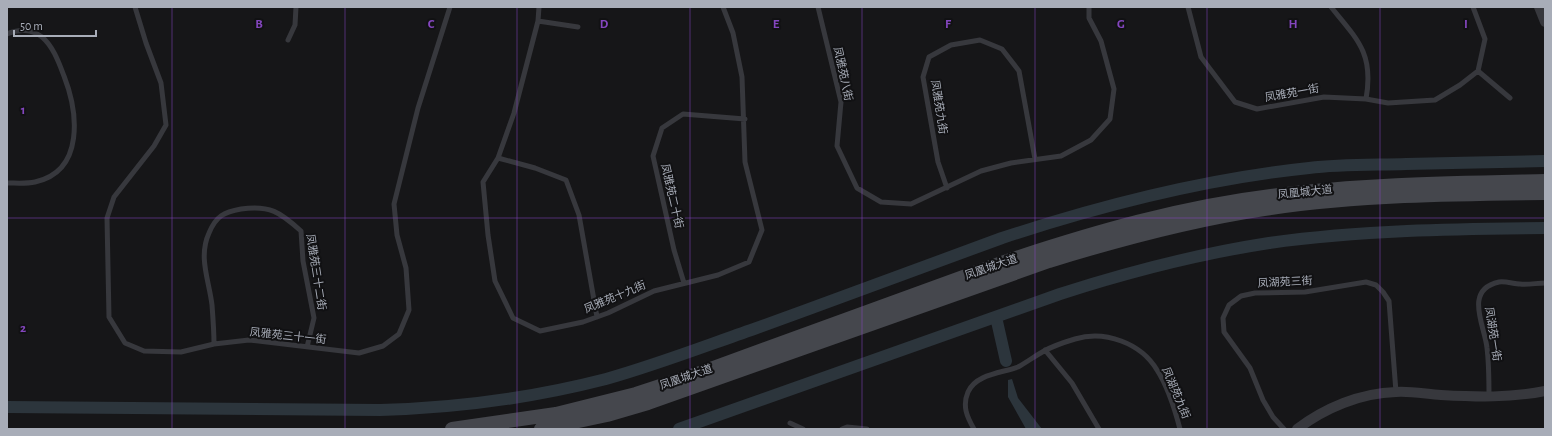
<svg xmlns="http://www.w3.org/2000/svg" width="1552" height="436" font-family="'Alegreya Sans','Noto Sans SC',sans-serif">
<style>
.water{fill:#2c353c}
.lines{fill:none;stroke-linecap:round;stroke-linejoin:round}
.canal{stroke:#2c353c;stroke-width:12}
.lane{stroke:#37383d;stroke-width:5}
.street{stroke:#37383d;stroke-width:10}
.secondary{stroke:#45474d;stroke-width:14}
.grid{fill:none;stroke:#8446be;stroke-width:1;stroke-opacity:0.55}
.labels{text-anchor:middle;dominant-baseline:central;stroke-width:4;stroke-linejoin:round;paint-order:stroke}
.street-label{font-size:11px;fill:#a8adb8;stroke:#111113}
.grid-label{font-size:13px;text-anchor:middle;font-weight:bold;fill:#8446be;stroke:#111113;stroke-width:4;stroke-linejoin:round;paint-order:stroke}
</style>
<rect width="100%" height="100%" fill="#161618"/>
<path class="water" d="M1012,379L1018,398L1042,429H1026L1008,397V380Z"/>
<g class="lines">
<path class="canal" d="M996,317L1006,361
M7,407L380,410C456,408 532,398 606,379C656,365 705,346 754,329C837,299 920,268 1002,238C1102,205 1204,179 1309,168C1341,164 1373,165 1406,164C1452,163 1499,162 1545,161
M679,429L1060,294C1128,272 1198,254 1269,243C1361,230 1453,229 1545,228"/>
<path class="lane" d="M135,7L146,43L161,83L166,125L154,146L114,197L107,218L109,317L125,343L144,351L181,352L214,344L249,340L359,353L383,346L399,334L409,310L406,268L397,235L394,204L418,108L450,7
M539,7L538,21L514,113L498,158L483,182L488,235L495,281L513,318L540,331L583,322L608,313L654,291L718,275L749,262L762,230L745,162L742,77L733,33L723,7
M818,7L841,102L837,146L857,188L881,202L911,204L981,171L1011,163L1061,156L1091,140L1110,119L1114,89L1101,41L1089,18V7
M1188,7L1201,57L1235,102L1257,109L1324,97L1366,99L1388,103L1435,100L1460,85L1478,71L1485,39L1473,7
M1331,7C1358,40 1374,54 1366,99
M538,21L578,27
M7,34C18,29 32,29 42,37C53,46 59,63 64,76C78,112 85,171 35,182C26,184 16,183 7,183
M288,40L295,25L296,7
M1478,71L1510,98
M498,158L535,168L566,180L579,215L597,317
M947,188L938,162L923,77L929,57L951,45L980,40L1002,49L1019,71L1035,159
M684,283L674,250L653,156L662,128L683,114L745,119
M214,344C214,331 213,318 212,305C209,280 198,257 209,233C216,216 224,212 241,209C270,205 280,212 301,231L303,261L314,318L307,347
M1045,350L1072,383L1099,429
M1489,397C1489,381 1489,364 1487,348C1485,326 1463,290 1499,282C1506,281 1514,284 1520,284C1528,285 1537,283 1545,283
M790,423L803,429
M842,429L847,427L867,429
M974,429C967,417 962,406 968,392C976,374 1002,373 1018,367C1027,362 1035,356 1044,351C1053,346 1065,342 1075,339C1105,330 1141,343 1157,370C1168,387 1175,410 1180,429
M1284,429L1273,417L1263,400L1250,368L1224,332L1223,318L1229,305L1241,296L1255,293L1305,292L1366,282L1376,285L1383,292L1389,301L1396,392"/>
<path class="street" d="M1539,7L1545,22
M1297,429C1325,408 1360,393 1396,392C1410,391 1426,394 1441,395C1477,397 1510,398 1545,391"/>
<path class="secondary" d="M452,429L556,414L636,394L694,375L1010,260C1095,232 1181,207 1271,196C1362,184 1453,183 1545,181
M541,429L607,415L648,403L1049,261C1120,239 1191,220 1264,209C1357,195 1451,194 1545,193"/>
</g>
<path class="grid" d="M172,7V429M345,7V429M517,7V429M690,7V429M862,7V429M1035,7V429M1207,7V429M1380,7V429M7,218H1545"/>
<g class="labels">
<g class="street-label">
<text transform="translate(843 74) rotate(78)">凤雅苑八街</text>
<text transform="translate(1292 93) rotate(-10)">凤雅苑一街</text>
<text transform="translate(939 107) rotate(81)">凤雅苑九街</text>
<text transform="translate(1305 192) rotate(-6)">凤凰城大道</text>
<text transform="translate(672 196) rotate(77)">凤雅苑二十街</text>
<text transform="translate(991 267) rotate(-19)">凤凰城大道</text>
<text transform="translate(316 272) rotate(81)">凤雅苑三十二街</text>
<text transform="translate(1285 282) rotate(-3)">凤湖苑三街</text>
<text transform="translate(615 297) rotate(-23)">凤雅苑十九街</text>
<text transform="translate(1493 334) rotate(81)">凤湖苑一街</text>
<text transform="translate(288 336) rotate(6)">凤雅苑三十一街</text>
<text transform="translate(686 377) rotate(-19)">凤凰城大道</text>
<text transform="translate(1176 393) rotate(67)">凤湖苑九街</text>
</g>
</g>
<g class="grid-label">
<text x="259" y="28">B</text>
<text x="431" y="28">C</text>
<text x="604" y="28">D</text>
<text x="776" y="28">E</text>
<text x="948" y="28">F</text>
<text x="1121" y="28">G</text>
<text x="1293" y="28">H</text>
<text x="1466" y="28">I</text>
<text x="23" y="114">1</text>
<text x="23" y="332">2</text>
</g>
<rect width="1552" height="436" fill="none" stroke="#a8adb8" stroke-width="16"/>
<path d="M14 30v6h82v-6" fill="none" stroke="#a8adb8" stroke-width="2"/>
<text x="20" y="30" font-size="12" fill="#a8adb8" stroke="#111113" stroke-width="3" paint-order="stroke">50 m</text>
</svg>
